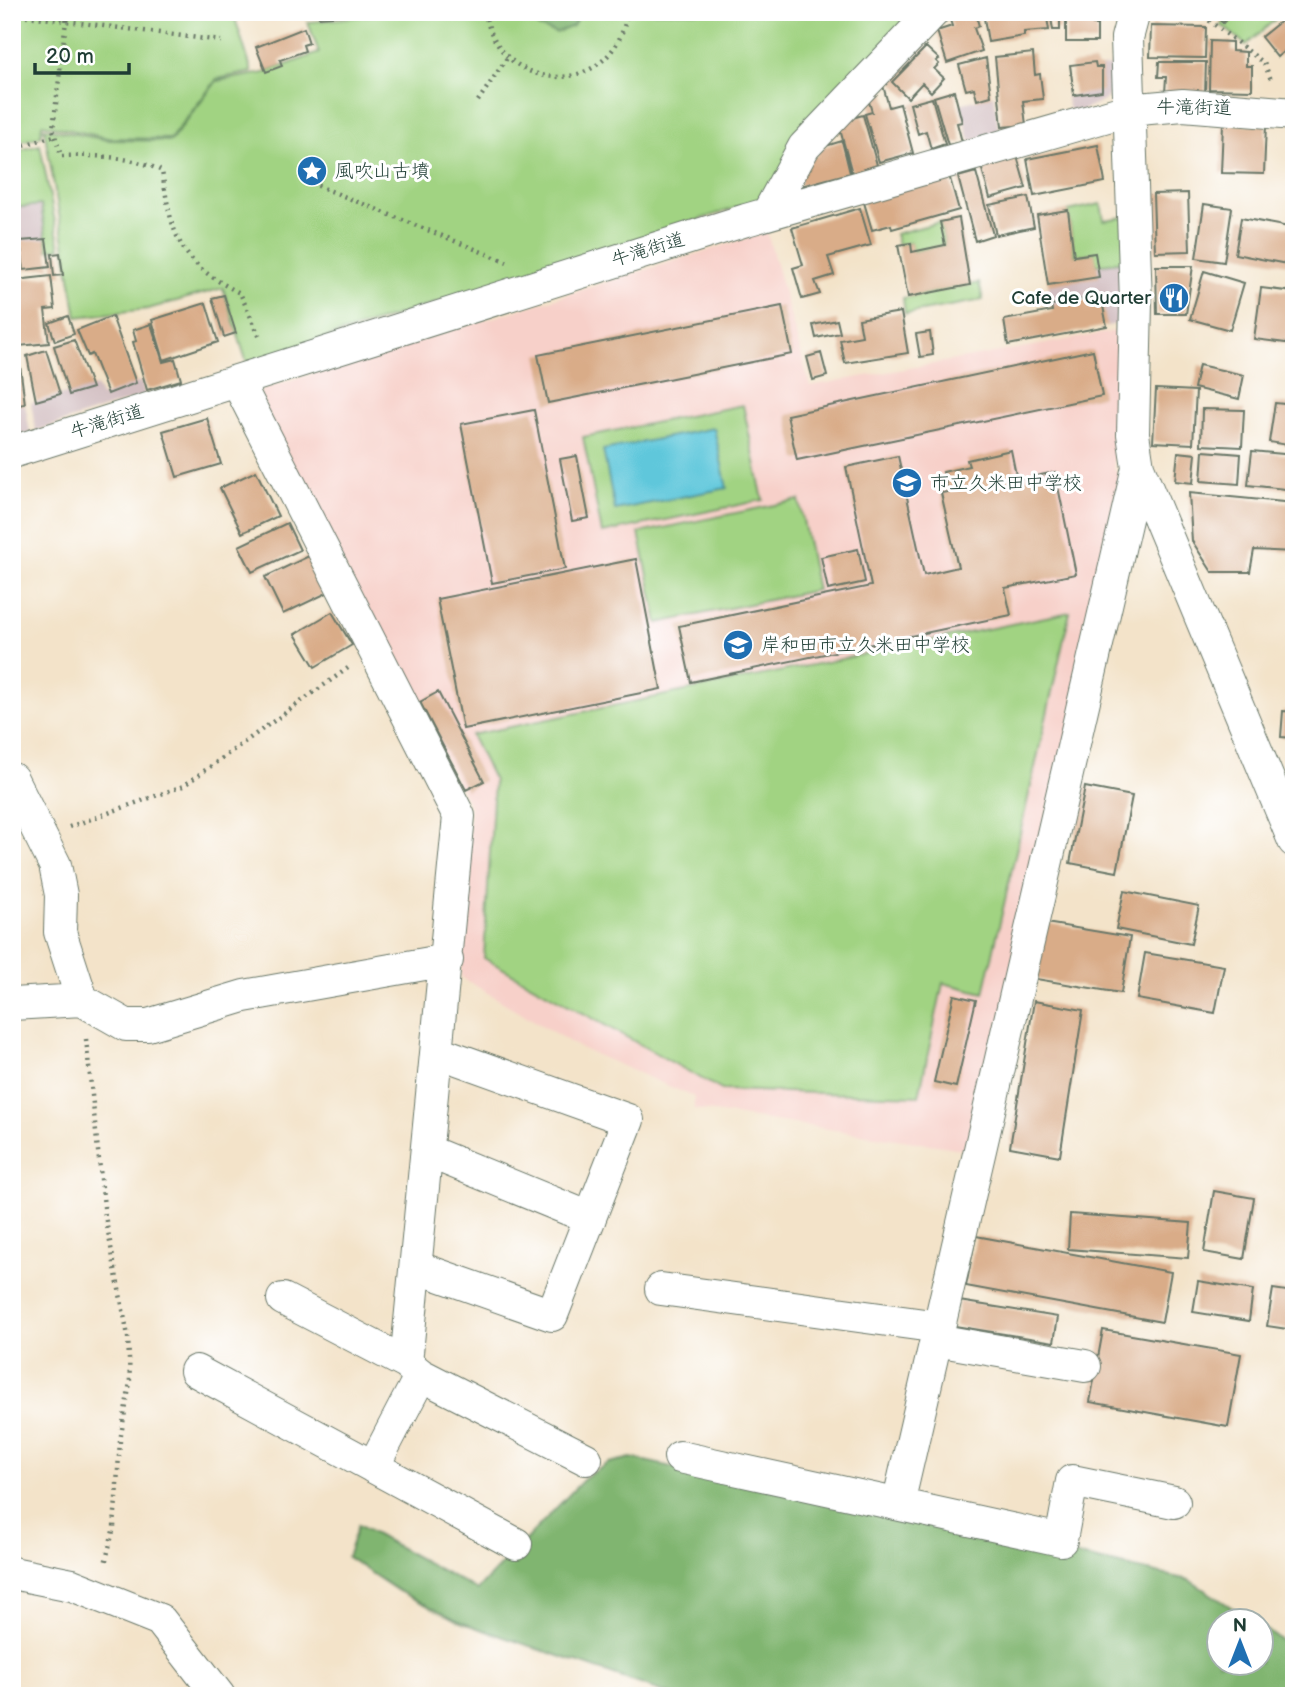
<svg xmlns="http://www.w3.org/2000/svg" width="1306" height="1708" font-family="'Balsamiq Sans','Klee One',sans-serif">
<style>
.built{fill:#f7d0c9}
.industrial{fill:#d2bec1}
.green{fill:#a1d382;stroke:#60885b;stroke-width:2}
.forest{fill:#80b570;stroke:#507952;stroke-width:2}
.water{fill:#5fc7db;stroke:#3f8288;stroke-width:2}
.building{fill:#d9ac88}
.lines{fill:none;stroke-linecap:round;stroke-linejoin:round}
.minor-casing{stroke:#697768;stroke-width:34}
.path{stroke:#697768;stroke-width:4.5;stroke-dasharray:2 5;stroke-linecap:butt}
.minor{stroke:#fff;stroke-width:32}
.labels{text-anchor:middle;dominant-baseline:central;stroke-width:6;stroke-linejoin:round;paint-order:stroke}
.street-label{font-size:19px;fill:#1f3d34;stroke:#fff}
.poi-label{font-size:19px;fill:#1f3d34;stroke:#fff;text-anchor:start}
</style>
<rect width="100%" height="100%" fill="#fff"/>
<filter id="ink" filterUnits="userSpaceOnUse"><feTurbulence type="fractalNoise" baseFrequency=".0143" numOctaves="2"/><feDisplacementMap in="SourceGraphic" scale="14" xChannelSelector="R" yChannelSelector="G"/><feConvolveMatrix kernelMatrix="1 2 1 2 8 2 1 2 1" color-interpolation-filters="sRGB"/></filter>
<filter id="wash" filterUnits="userSpaceOnUse"><feTurbulence type="fractalNoise" baseFrequency=".00686" numOctaves="4" result="noise"/><feDisplacementMap in="SourceGraphic" scale="28" xChannelSelector="R" yChannelSelector="G"/><feGaussianBlur stdDeviation="1.57" result="paint"/><feColorMatrix in="noise" values="0 0 0 0 0 0 0 0 0 0 0 0 0 0 0 0 0 1.4 0 .05"/><feComposite in="paint" operator="in"/></filter>
<g filter="url(#wash)">
<rect width="100%" height="100%" fill="#f3e3c9"/>
<path class="built" d="M767,232L810,386L1127,329L1122,388L1113,408L1114,468L1127,484L976,1151L694,1109V1097L578,1047L461,977L470,806L258,401L262,390Z"/>
<path class="industrial" d="M1114,66L1110,94L1104,101L1070,115L1066,97L1102,91V67Z
M994,95L999,134L970,141L960,104Z
M42,205L46,239L20,241L19,233L12,234V208Z
M1126,261L1127,322L1107,326L1101,296L1051,305L1048,285L1098,277L1096,265Z
M141,381L145,395L36,431L31,403L96,386L102,397Z
M25,404L30,433L12,438V406Z"/>
<path class="green" d="M12,12H233L252,72L217,79L170,139L108,138L42,124L41,136L24,141L12,135Z
M400,12H892L907,25L764,199L247,363L223,288L148,309L77,317L44,128L108,140L171,141L217,81L264,73L319,53L308,22Z
M1233,12H1261L1264,15L1267,12H1284L1246,45L1221,25Z
M12,145L20,150L40,145L60,248L48,250L41,205L12,208Z
M1101,204L1104,220L1124,217L1126,261L1096,265L1094,253L1074,256L1068,211Z
M940,222L945,245L912,252L910,243L898,245L895,234Z
M979,283L983,300L905,314L903,298Z
M743,405L763,500L602,533L583,437Z
M799,500L817,590L658,623L639,533Z
M1070,612L984,993L943,983L919,1096L722,1090L484,958L494,781L471,735Z"/>
<path class="forest" d="M528,12H581L573,26L556,33L538,27Z
M631,1458L1189,1580L1251,1620H1218V1662H1260L1261,1627L1294,1649V1696H675L463,1623L398,1591L347,1557L358,1525L477,1590L586,1477L609,1463Z"/>
<path class="water" d="M714,428L727,488L615,510L603,450Z"/>
<g id="blocks">
<path class="building" d="M318,12H347V15L319,17Z
M964,12H975L979,26L974,28L982,51L947,63L937,31L952,26L949,17Z
M983,12H1046L1049,30L1024,32V36L988,42Z
M1050,12H1060V30H1053Z
M1211,12H1233L1223,23Z
M1282,20L1294,35V43L1277,57L1261,37Z
M1066,21H1093V25H1097V42H1066Z
M1151,26L1206,27L1205,58L1150,57Z
M304,28L309,43L303,45L305,51L280,60L282,66L266,72L256,47Z
M1210,41L1232,42V51L1246,52V66H1252V90L1209,89Z
M926,47L939,59L936,61L939,64L934,69L944,78L931,92L922,83L908,98L892,82Z
M1033,53L1035,75L1040,74L1043,99L1023,101L1026,125L1002,127L995,57Z
M986,58L991,96L977,100L974,88L966,90L959,65Z
M1095,62L1096,67H1102V91L1074,95L1070,65Z
M1159,62H1206L1205,94L1165,93L1166,77H1158Z
M882,82L889,107L900,104L913,153L879,162L865,114L872,112L867,95Z
M954,91L962,122L957,123L962,142L948,145L934,97Z
M932,98L945,144L931,149L926,131L918,134L910,104Z
M863,115L877,165L852,173L838,122Z
M1223,124L1266,125L1264,174L1221,173Z
M842,141L850,173L801,186L797,173L812,157L818,155L816,149Z
M1098,145L1105,182L1034,196L1027,159Z
M1017,156L1026,188L990,198L981,166Z
M976,172L993,235L975,241L958,177Z
M949,175L959,210L892,229L891,225L872,230L863,199Z
M1188,193L1190,251L1155,252L1153,194Z
M1028,197L1034,227L996,235L989,205Z
M1204,204L1232,208L1224,262L1196,258Z
M860,208L871,245L828,257L834,275L815,281L820,294L802,299L793,268L803,265L792,228Z
M1068,210L1074,256L1095,253L1099,277L1048,285L1037,215Z
M959,218L970,285L908,297L898,245L911,243L912,252L945,245L940,222Z
M1241,218L1294,228L1287,264L1235,254Z
M46,239L50,267L24,270L20,241Z
M60,253L63,275L54,276L52,254Z
M1156,266H1193L1186,314H1157Z
M1204,271L1244,283L1230,330L1190,319Z
M51,276L55,309L45,310L49,343L19,346L16,280Z
M1261,288L1294,292V344L1254,339Z
M224,295L236,333L224,337L212,298Z
M1101,296L1107,326L1008,345L1004,320L1052,311L1051,305Z
M206,303L218,342L164,360L152,320Z
M782,306L792,354L548,403L538,355Z
M901,312L908,353L845,363L840,340L862,336L859,319Z
M68,316L74,334L55,341L49,323Z
M112,316L136,383L108,394L92,354L88,356L77,330Z
M837,320L840,333L816,338L813,325Z
M151,324L163,362L175,359L181,380L147,390L133,342L136,341L133,330Z
M930,332L933,355L920,357L916,334Z
M74,340L92,388L69,395L54,346Z
M46,350L60,394L36,401L27,356Z
M1093,350L1102,396L797,460L787,415Z
M821,353L827,376L813,380L807,357Z
M12,358H19L25,404L12,406Z
M1199,365L1244,375L1239,399L1194,388Z
M1156,389L1196,391L1193,444L1153,442Z
M1275,403L1294,405V446L1269,442Z
M1202,409L1244,410L1242,447L1201,445Z
M534,410L565,569L492,583L461,424Z
M207,418L221,464L177,477L163,431Z
M1011,450L1017,480L1055,472L1076,574L1005,588L1011,615L691,682L679,626L871,586L846,467L898,456L924,575L958,567L941,493L948,492L943,472L969,466L967,460Z
M1203,451L1241,454L1239,484L1201,481Z
M1252,451L1294,455V490L1248,485Z
M1178,452L1196,454L1193,483L1175,481Z
M577,456L589,518L572,521L560,459Z
M256,471L278,516L242,533L220,488Z
M1189,493L1294,503V552L1254,550L1250,572H1212L1192,541Z
M287,523L300,550L252,572L239,546Z
M858,549L865,582L828,590L821,557Z
M311,555L329,592L283,614L265,577Z
M636,559L661,689L463,729L437,599Z
M332,612L352,645L315,667L295,634Z
M438,692L484,781L466,790L420,702Z
M1283,711L1294,712V738L1281,737Z
M1085,787L1132,796L1117,872L1070,863Z
M1124,891L1199,906L1191,944L1116,929Z
M1046,923L1130,937L1121,993L1036,979Z
M1145,953L1224,966L1215,1013L1137,999Z
M954,995L976,1000L956,1087L934,1082Z
M1034,1001L1083,1010L1060,1156L1010,1147Z
M1214,1191L1254,1198L1244,1259L1204,1252Z
M1070,1214L1191,1223L1188,1258L1068,1249Z
M976,1236L1171,1272L1162,1322L966,1286Z
M1198,1281L1253,1290L1249,1321L1193,1312Z
M1273,1289L1294,1292V1330L1267,1326Z
M959,1301L1058,1317L1054,1342L955,1326Z
M1103,1330L1241,1354L1228,1427L1090,1402Z"/>
</g>
</g>
<g filter="url(#ink)">
<use href="#blocks" fill-opacity="0" stroke="#697768" stroke-width="2"/>
<g class="lines">
<g class="minor-casing">
<path id="minor" d="M1134,12L1127,38L1136,303L1133,434L1138,467L1294,841
M768,213L804,147L933,12
M237,381L459,816L406,1363L421,1375L586,1459
M12,452L746,220L1128,110L1183,105L1294,114
M12,779L55,865L61,895L60,932L82,1000L126,1025H148L244,996L447,960
M12,1004L82,1000
M427,1151L590,1218
M416,1267L552,1315L628,1120L438,1052
M661,1289L939,1327
M283,1299L406,1363
M936,1340L1085,1366
M196,1371L516,1544
M680,1457L1061,1540L1072,1481L1174,1502
M373,1467L421,1375
M898,1504L1138,467
M12,1573L72,1585L160,1620L219,1696"/>
</g>
<path class="path" d="M67,12L53,129L61,156C94,155 132,156 162,171C172,237 178,262 240,293L261,340
M485,12C500,98 616,99 627,12
M1198,12L1264,63L1272,82
M12,14L221,41
M478,101L507,58
M12,138L24,145L54,136
M311,183L507,262
M69,827L183,786L348,668
M86,1039L105,1216L128,1336L130,1382L120,1441L114,1527L105,1564"/>
<use href="#minor" class="minor"/>
</g>
</g>
<defs>
<g id="sight-disc" transform="scale(1.575)"><circle r="9.5" fill="#1f6fb2" stroke="#fff"/><path d="M0-6L1.8-2.2L6-1.7L2.9 1.2L3.7 5.4L0 3.3L-3.7 5.4L-2.9 1.2L-6-1.7L-1.8-2.2Z" fill="#fff"/></g>
<g id="restaurant-disc" transform="scale(1.575)"><circle r="9.5" fill="#1f6fb2" stroke="#fff"/><path d="M-5-6h1v4h1v-4h1v4h1v-4h1v5L-1.5 .5V6h-2V.5L-5-1ZM5-6V6H3V1.5H1.5Q1.5-4 5-6Z" fill="#fff"/></g>
<g id="school-disc" transform="scale(1.575)"><circle r="9.5" fill="#1f6fb2" stroke="#fff"/><path d="M0-5L7-2L0 1L-7-2ZM-4 1L0 2.5L4 1V4Q0 6-4 4Z" fill="#fff"/></g>
</defs>
<g fill-rule="evenodd">
<use href="#sight-disc" x="312" y="171"/>
<use href="#restaurant-disc" x="1174" y="298"/>
<use href="#school-disc" x="907" y="483"/>
<use href="#school-disc" x="738" y="645"/>
</g>
<g class="labels">
<g class="street-label">
<text transform="translate(1194 108) rotate(1)">牛滝街道</text>
<text transform="translate(648 250) rotate(-17)">牛滝街道</text>
<text transform="translate(107 422) rotate(-17)">牛滝街道</text>
</g>
<g class="poi-label">
<text x="335" y="171">風吹山古墳</text>
<text x="1151" y="298" text-anchor="end">Cafe de Quarter</text>
<text x="930" y="483">市立久米田中学校</text>
<text x="761" y="645">岸和田市立久米田中学校</text>
</g>
</g>
<rect width="1306" height="1708" fill="none" stroke="#fff" stroke-width="42"/>
<g transform="translate(1240 1642)"><circle r="33" fill="#ffffff" stroke="#a5b1ae" stroke-width="2"/>
<path d="M0-5L12 26L0 18L-12 26Z" fill="#1f6fb2"/>
<text y="-10" font-size="19" font-weight="bold" text-anchor="middle" fill="#1f3d34">N</text>
</g>
<path d="M35 63v10h94v-10" fill="none" stroke="#1f3d34" stroke-width="3.5"/>
<text x="46" y="63" font-size="21" fill="#1f3d34" stroke="#ffffff" stroke-width="5" paint-order="stroke">20 m</text>
</svg>
